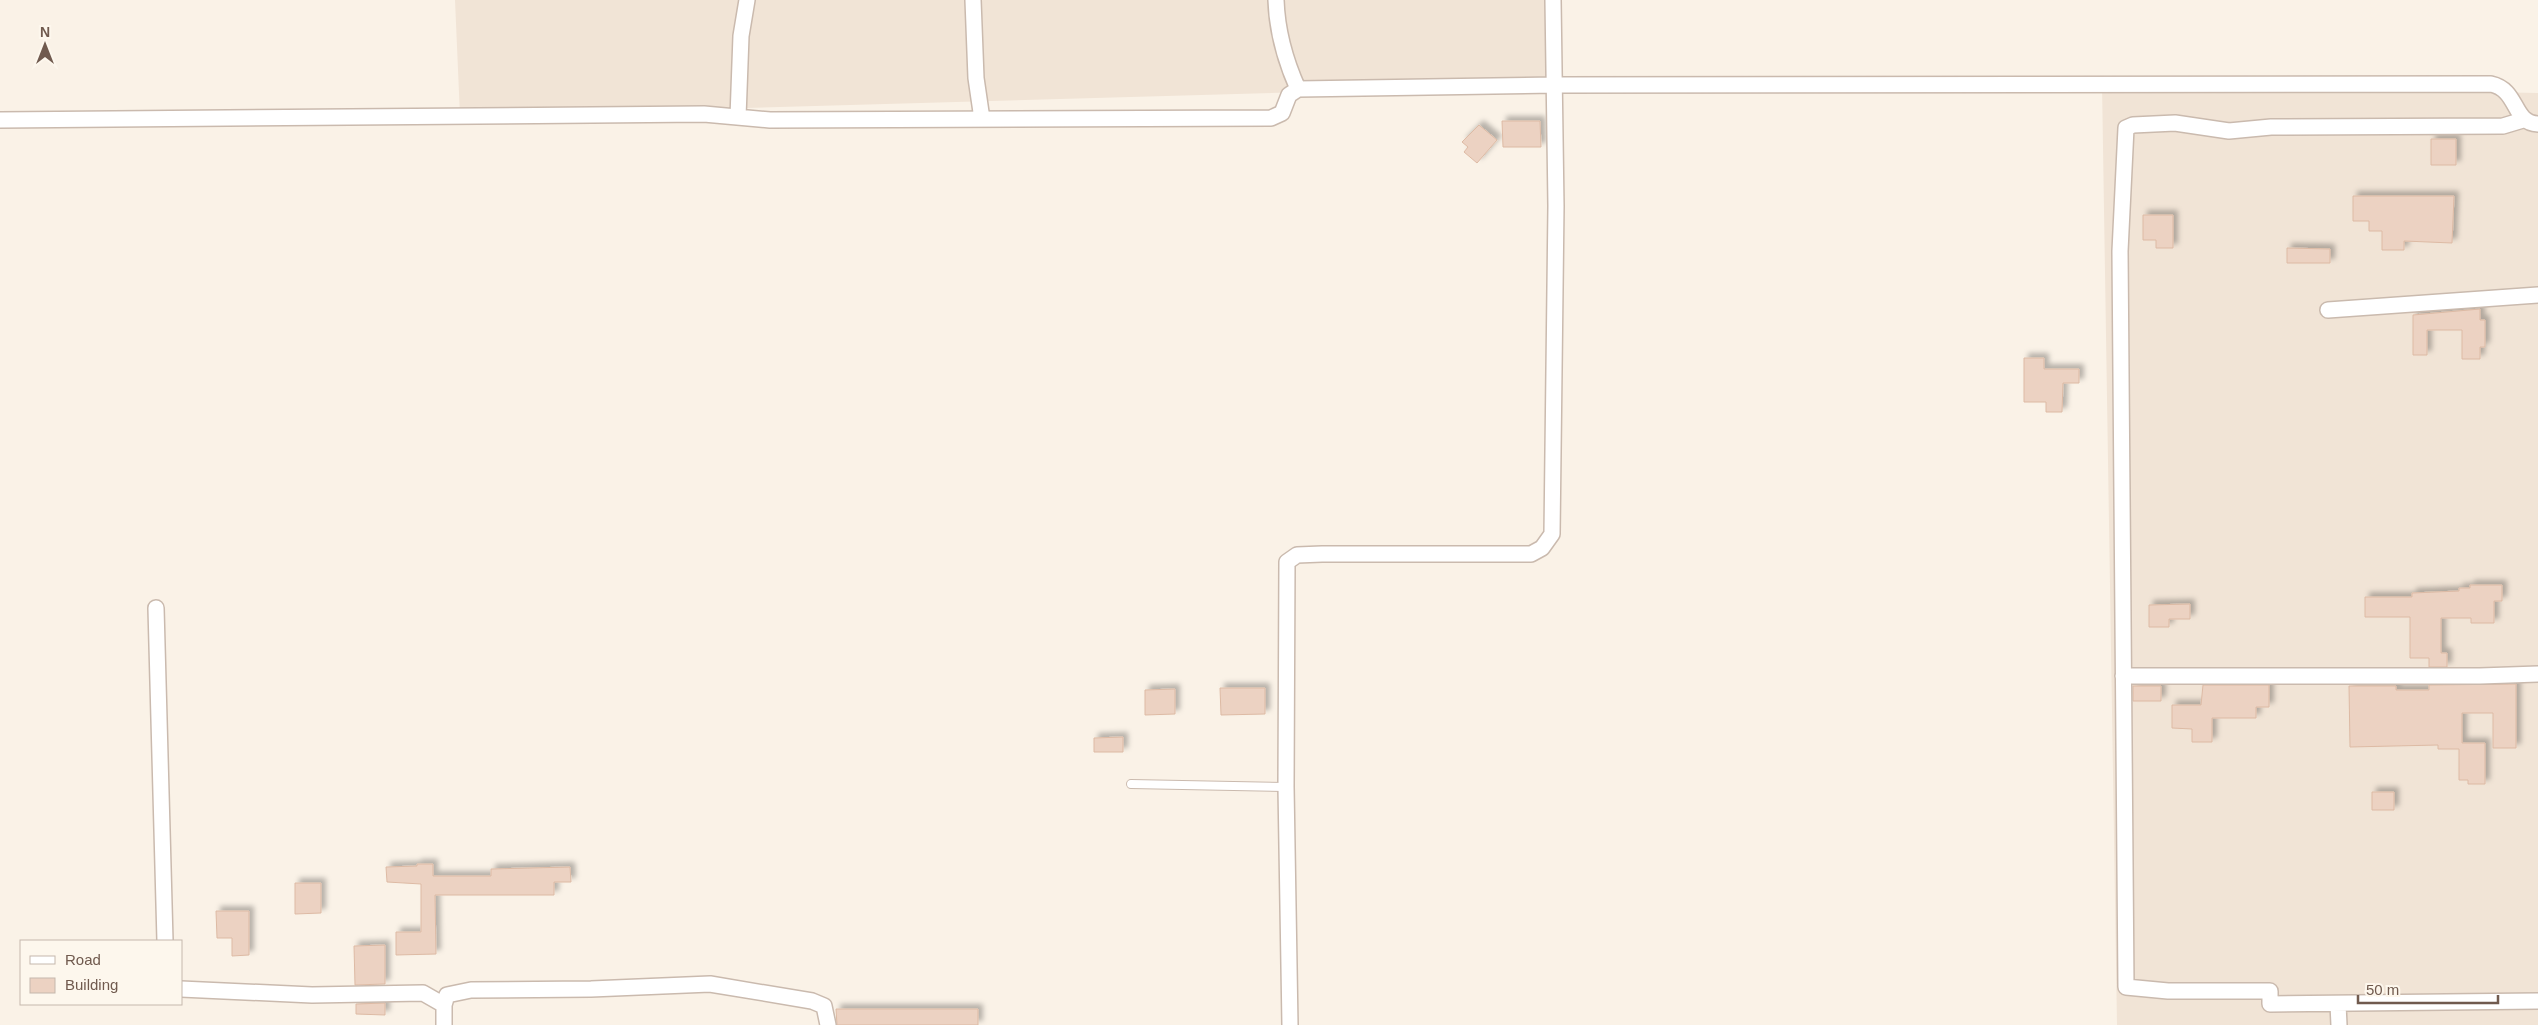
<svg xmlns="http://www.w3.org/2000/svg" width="2538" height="1025" font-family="Arial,sans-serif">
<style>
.residential{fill:#f1e4d6}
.building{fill:#ecd2c2;stroke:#ddbaa4;filter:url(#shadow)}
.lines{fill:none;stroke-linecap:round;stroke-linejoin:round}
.service-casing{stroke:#cabaae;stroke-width:10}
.minor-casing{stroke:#cabaae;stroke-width:18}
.service{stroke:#fff;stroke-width:8}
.minor{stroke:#fff;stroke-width:15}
</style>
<defs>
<filter id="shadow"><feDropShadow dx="4.5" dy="-4.5" stdDeviation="2.5" flood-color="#0004"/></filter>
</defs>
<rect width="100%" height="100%" fill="#faf2e7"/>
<path class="residential" d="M455,0H1553L1555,85L460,116Z
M2102,84L2538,93V1025H2117Z"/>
<path class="building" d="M1502,121H1540L1541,147H1503Z
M1479,125L1497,140L1477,163L1464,152L1468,147L1462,142Z
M2431,139H2456V165H2431Z
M2353,196H2454L2452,243L2404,241V250H2382V231H2369V221H2353Z
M2143,215H2173V248H2156V240H2143Z
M2287,248L2330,249V263H2287Z
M2480,309V320H2485V347H2480V359H2462V330H2427V355H2413V315Z
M2024,358H2044V369H2079V383H2063L2062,412H2046V402H2024Z
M2470,585H2502V601H2494V623H2471V618H2441V653H2447V667H2429V658H2410V617H2365V597H2412V593L2459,591V588H2470Z
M2190,604V619H2169V627H2149V605Z
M2516,684V748H2493V713H2462V743H2485V784H2468V780H2459V749H2438V745L2350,747L2349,686H2396V690H2429V685Z
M2203,685H2269V707H2256V718H2212V742H2192V729L2172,728V705H2201Z
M2133,686H2161V701H2133Z
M1220,688H1265V714L1221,715Z
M1175,689V714L1145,715V690Z
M1123,737V752H1094V738Z
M2372,792H2394V810H2372Z
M417,864H433V876H491V869L570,867L571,882H554V895H435L436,954L396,955V932H421V884L387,882L386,867L417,866Z
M295,883H321V913L295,914Z
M216,911H249V955L232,956V938H217Z
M385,945V984L355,985L354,946Z
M385,1003V1015L356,1014V1004Z
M836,1009H978V1025H837Z"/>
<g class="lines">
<g class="service-casing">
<path id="service" d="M1131,784L1286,787"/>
</g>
<g class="minor-casing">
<path id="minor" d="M973,0L976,78L982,119
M1276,0C1277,32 1285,60 1298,89
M738,117L741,36L747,0
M0,120L704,114L770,120L1271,118L1282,113L1289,95L1298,89L1555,85L2491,84C2519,90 2512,123 2538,124
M2523,120L2503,126L2271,127L2229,131L2175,123L2133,125L2126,128L2120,251L2126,987L2168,991H2270V1004L2538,1001
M2328,310L2538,295
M156,608L165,941
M2123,676H2480L2538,674
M181,989L312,995L423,993L444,1005
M2338,1004L2339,1025
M444,1025V1005L447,995L471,990L591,989L710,984L812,1001L824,1006L828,1025
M1290,1025L1286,787L1287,562L1297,555L1322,554H1531L1542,548L1552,534L1556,206L1553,0"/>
</g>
<use href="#service" class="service"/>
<use href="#minor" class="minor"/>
</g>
<rect x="20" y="940" width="162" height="65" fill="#fdf7ed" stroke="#c5b8ad"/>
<rect x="30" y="956" width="25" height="8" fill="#ffffff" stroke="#c5b8ad"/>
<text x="65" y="965" font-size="15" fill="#705a4e">Road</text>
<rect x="30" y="978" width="25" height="15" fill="#ecd2c2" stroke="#c5b8ad"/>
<text x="65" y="990" font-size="15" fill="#705a4e">Building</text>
<g transform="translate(45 45)" stroke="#fdf7ed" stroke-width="4" paint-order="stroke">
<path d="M0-4L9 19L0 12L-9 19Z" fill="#705a4e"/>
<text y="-8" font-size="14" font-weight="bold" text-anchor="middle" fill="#705a4e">N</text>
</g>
<path d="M2358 995v8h140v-8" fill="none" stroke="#705a4e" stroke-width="2.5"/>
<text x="2366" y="995" font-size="15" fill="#705a4e" stroke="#fdf7ed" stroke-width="4" paint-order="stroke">50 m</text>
</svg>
